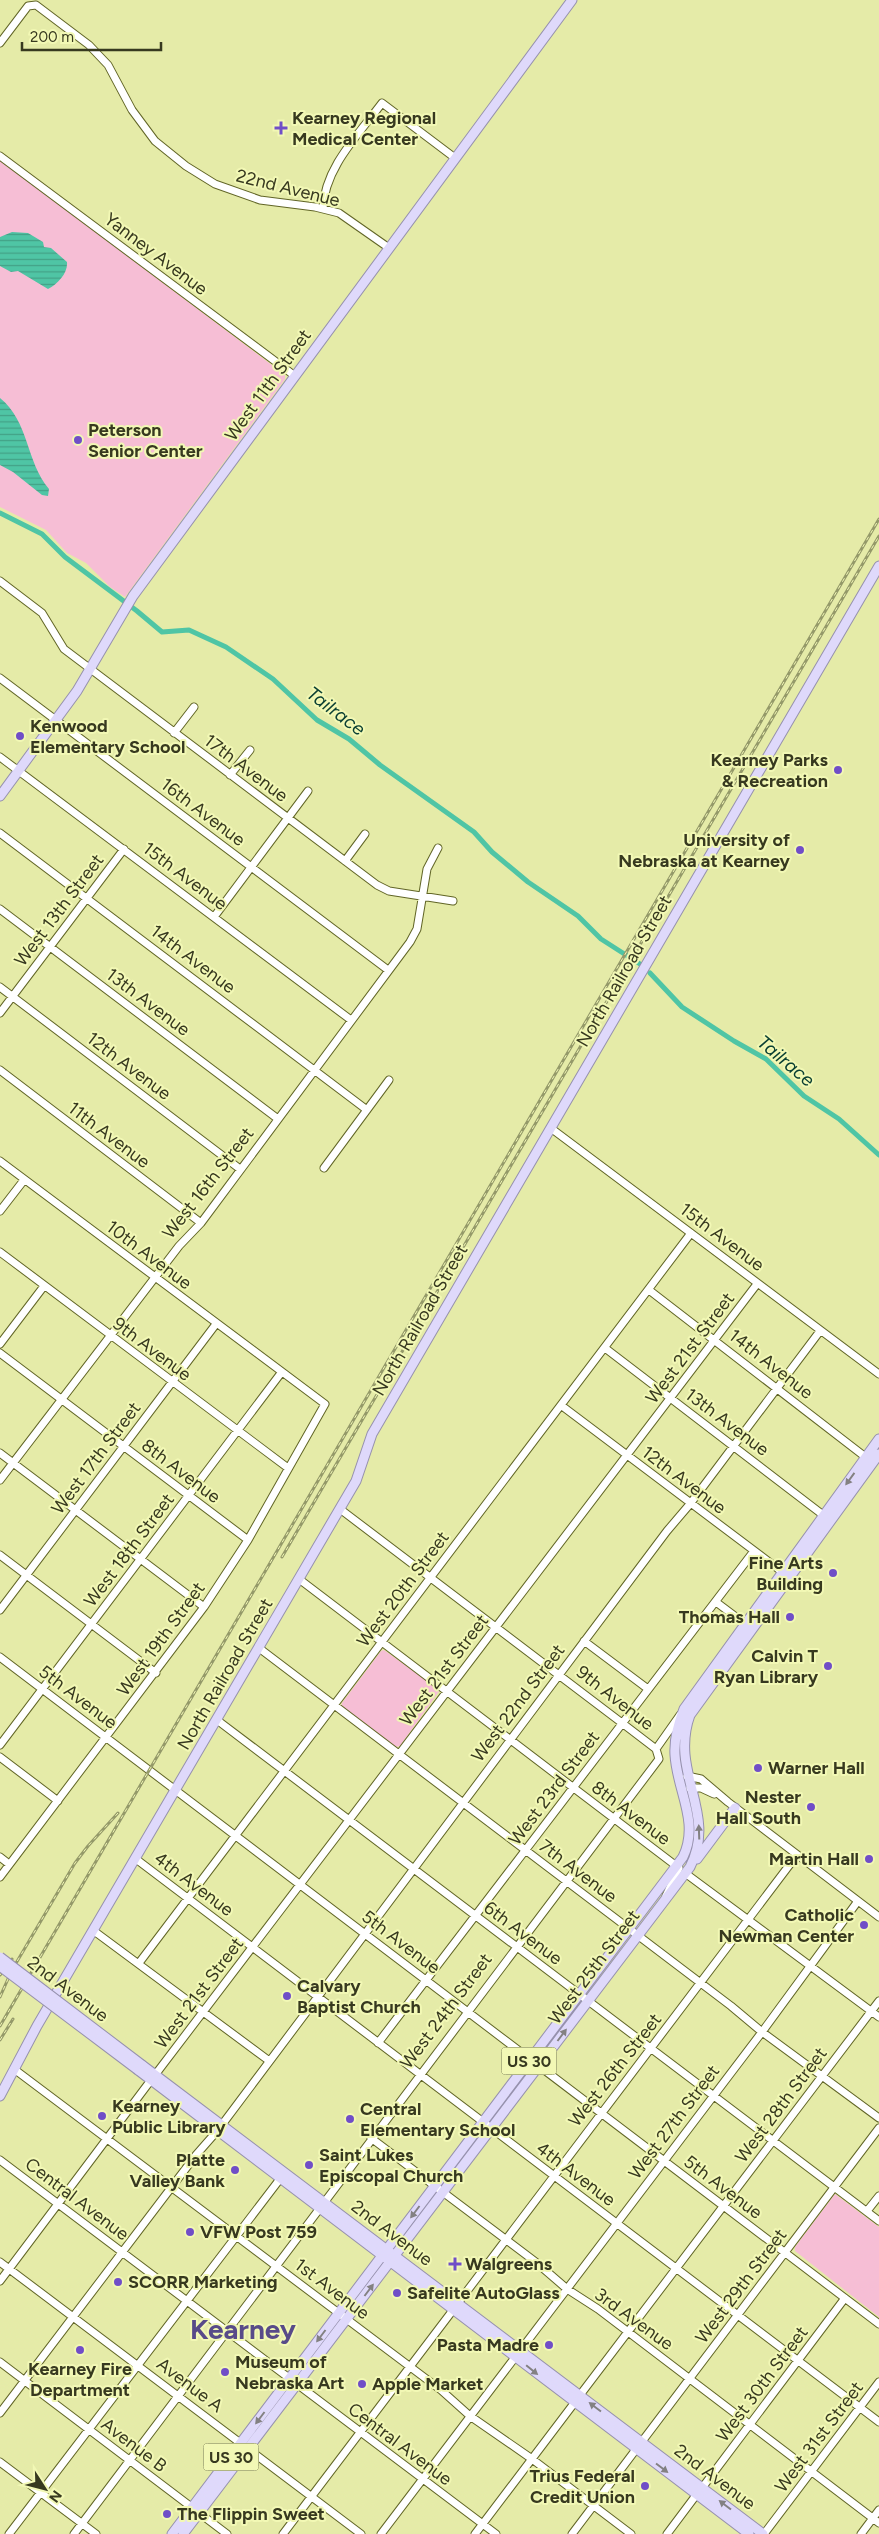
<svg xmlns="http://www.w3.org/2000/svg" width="879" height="2534" font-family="Figtree,sans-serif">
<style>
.green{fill:#f6bed5}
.water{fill:url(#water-rules)}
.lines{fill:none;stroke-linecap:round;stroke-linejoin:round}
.canal{stroke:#4fc5a5;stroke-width:5}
.minor-casing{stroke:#616526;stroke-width:9}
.major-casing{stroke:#9691ad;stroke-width:11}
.minor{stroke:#fff;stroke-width:7}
.major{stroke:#dfd9fb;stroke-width:9}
.rail-casing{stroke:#949969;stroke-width:3}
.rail{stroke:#f2f8b5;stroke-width:1;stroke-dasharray:4;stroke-linecap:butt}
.major-bridge-casing{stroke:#9691ad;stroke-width:11;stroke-linecap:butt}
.major-bridge{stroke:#dfd9fb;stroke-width:9}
.oneway{fill:#838182}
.poi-dot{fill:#704ec7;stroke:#f2f8b5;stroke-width:2}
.labels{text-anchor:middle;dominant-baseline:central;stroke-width:4;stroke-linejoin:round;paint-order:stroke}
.shield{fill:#f2f8b5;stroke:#6f724c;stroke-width:1}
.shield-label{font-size:16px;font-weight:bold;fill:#37391f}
.poi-label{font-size:18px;font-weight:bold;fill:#37391f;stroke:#f2f8b5;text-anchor:start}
.street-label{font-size:18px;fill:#37391f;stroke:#f2f8b5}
.water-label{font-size:19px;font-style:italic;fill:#0b4033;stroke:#f2f8b5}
.town-label{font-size:28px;font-weight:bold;fill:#584b89;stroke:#f2f8b5}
</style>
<defs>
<pattern id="water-rules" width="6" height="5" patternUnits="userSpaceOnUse" patternTransform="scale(1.25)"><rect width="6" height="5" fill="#4fc5a5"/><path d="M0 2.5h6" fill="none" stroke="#42a186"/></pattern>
</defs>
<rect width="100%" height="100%" fill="#e5eba8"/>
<path class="green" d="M0,160L285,375V379L125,597L110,587L86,563L67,553L46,530L0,507Z
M384,1650L440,1690L400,1746L396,1747L341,1707L342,1703L381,1651Z
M835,2194L879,2227V2317L795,2251V2247Z"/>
<path class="water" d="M12,232L28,233L43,242L44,247L51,248L67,262C68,273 58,284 48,289L18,271L11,272L0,266V237Z
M0,398C29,421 26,462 49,489L48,496L42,495L13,472L0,465Z"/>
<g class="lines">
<path class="canal" d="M0,513L42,534L65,557L137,611L162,632L189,630L226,647L273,679L317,720L349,739L380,765L474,832L492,852L528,882L578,916L601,939L640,964
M650,973L682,1007L734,1041L766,1059L804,1096L839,1119L879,1155"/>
<g class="minor-casing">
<path id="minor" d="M0,43L28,6L36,5L89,45L108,65L132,110L155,141L186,166L215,184L260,200L315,207L339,213L389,248
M0,156L295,376
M323,209C324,168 359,134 382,103L455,158
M0,581L42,613L64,649L377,885L389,891L453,901
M0,678L388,970
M174,733L194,707
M0,757L351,1020
M230,775L250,750
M0,833L367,1110
M345,861L365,834
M0,909L278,1119
M214,917L308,791
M0,987L240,1169
M0,1013L124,849
M0,1070L201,1223
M552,1129L879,1374
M0,1161L325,1404L248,1540L204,1607L0,1877
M324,1168L389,1080
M0,1211L24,1180
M0,1252L288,1468
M649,1290L868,1459
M0,1344L44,1286
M605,1348L827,1518
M0,1353L248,1540
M562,1406L785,1574
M0,1453L204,1607
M0,1480L179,1246L201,1223L410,942L417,929L427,869L438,848
M0,1555L156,1673
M299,1579L679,1868L666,1896
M716,1602L744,1623
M0,1610L216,1324
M584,1641L648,1689
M259,1648L731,2006L762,2032L879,2118
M0,1657L879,2324
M217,1720L879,2221
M0,1745L281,1373
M656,1749L680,1715
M0,1757L58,1801
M687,1776L701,1779L728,1802L879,1917
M690,1788H701L714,1794
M0,1857L9,1864
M136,1859L879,2422
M685,1873L879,2017
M94,1931L268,2060
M139,1963L691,1233
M378,2043L754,1551
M14,2069L441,2390L470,2416L532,2459L631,2534
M155,2075L757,1284
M371,2138L537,2263L567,2289L598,2309L879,2523
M0,2160L496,2534
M867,2211L879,2196
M0,2262L361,2534
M0,2281L151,2080
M458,2303L797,1855
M0,2362L227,2534
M580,2395L879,2001
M0,2413L196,2155L218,2130L667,1531L690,1504L820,1331
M0,2462L96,2534
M702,2488L845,2298
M9,2534L283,2175
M74,2534L659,1759L656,1749L622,1723L340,1509
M283,2534L453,2310
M381,2534L762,2032L858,1901
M475,2534L575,2402
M572,2534L879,2128
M667,2534L697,2494
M764,2534L879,2382
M861,2534L879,2510"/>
</g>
<g class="major-casing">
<path id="major" d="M0,796L77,691L133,596L572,0
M697,1859L735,1808
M142,2065L763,2534
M138,2070L749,2534
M0,2096L37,2026L356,1481L372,1434L879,566
M172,2534L683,1857C700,1822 677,1791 675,1755C674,1739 678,1724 684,1709L879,1439
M183,2534L690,1867C718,1813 669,1773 690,1715L879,1454"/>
</g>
<use href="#minor" class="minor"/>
<use href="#major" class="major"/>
<g class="rail-casing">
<path id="rail" d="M282,1557L879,536
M0,1975L12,1959
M0,1997L12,1970L75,1863L88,1846L118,1813
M0,2026L879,519
M0,2040L13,2019"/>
</g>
<use href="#rail" class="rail"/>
<g class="major-bridge-casing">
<path id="major-bridge" d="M0,1957L142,2065
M0,1966L138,2070"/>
</g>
<use href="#major-bridge" class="major-bridge"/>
</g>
<defs><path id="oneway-solid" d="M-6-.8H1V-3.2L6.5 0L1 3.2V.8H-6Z" transform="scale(1.25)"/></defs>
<g class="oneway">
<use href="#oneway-solid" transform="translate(850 1479) rotate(126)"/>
<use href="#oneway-solid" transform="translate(699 1832) rotate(-92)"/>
<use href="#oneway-solid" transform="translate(562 2035) rotate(-53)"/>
<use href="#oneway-solid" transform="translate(415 2212) rotate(127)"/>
<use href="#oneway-solid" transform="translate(369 2290) rotate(-53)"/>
<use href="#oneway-solid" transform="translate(321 2336) rotate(127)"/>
<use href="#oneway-solid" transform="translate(532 2370) rotate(39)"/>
<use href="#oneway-solid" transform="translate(595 2407) rotate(-143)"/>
<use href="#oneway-solid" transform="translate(260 2418) rotate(127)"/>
<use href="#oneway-solid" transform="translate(662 2468) rotate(37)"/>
<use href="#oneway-solid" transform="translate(725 2505) rotate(-143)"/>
</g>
<g class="poi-dot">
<path d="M278.5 120.5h5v5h5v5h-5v5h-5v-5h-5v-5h5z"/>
<circle cx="78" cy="440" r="5"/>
<circle cx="20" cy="736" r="5"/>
<circle cx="838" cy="770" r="5"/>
<circle cx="800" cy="850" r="5"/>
<circle cx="833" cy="1573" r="5"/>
<circle cx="790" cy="1617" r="5"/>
<circle cx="828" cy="1666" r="5"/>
<circle cx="758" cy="1768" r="5"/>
<circle cx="811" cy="1807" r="5"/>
<circle cx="869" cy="1859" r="5"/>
<circle cx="864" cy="1925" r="5"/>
<circle cx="287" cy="1996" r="5"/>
<circle cx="102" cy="2116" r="5"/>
<circle cx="350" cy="2119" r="5"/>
<circle cx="309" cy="2165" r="5"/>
<circle cx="235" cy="2170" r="5"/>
<circle cx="190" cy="2232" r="5"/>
<path d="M452.5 2256.5h5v5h5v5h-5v5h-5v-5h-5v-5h5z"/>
<circle cx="118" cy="2282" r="5"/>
<circle cx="397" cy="2293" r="5"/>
<circle cx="549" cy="2345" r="5"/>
<circle cx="80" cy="2350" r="5"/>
<circle cx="225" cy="2372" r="5"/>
<circle cx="362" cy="2384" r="5"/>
<circle cx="645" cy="2486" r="5"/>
<circle cx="167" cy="2514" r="5"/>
</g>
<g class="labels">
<g class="shield">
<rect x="501.5" y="2047.5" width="55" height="27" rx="4"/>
<rect x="203.5" y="2443.5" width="55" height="27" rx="4"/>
</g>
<g class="shield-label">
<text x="529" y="2061">US 30</text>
<text x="231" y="2457">US 30</text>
</g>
<g class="poi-label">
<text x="292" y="118">Kearney Regional<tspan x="292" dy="21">Medical Center</tspan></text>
<text x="88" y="430">Peterson<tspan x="88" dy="21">Senior Center</tspan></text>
<text x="30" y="726">Kenwood<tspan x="30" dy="21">Elementary School</tspan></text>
<text x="828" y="760" text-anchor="end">Kearney Parks<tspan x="828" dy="21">&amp; Recreation</tspan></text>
<text x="790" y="840" text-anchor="end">University of<tspan x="790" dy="21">Nebraska at Kearney</tspan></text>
<text x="823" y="1563" text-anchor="end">Fine Arts<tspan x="823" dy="21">Building</tspan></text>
<text x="780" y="1617" text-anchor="end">Thomas Hall</text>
<text x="818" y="1656" text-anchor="end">Calvin T<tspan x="818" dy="21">Ryan Library</tspan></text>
<text x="768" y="1768">Warner Hall</text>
<text x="801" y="1797" text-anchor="end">Nester<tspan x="801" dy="21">Hall South</tspan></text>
<text x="859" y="1859" text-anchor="end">Martin Hall</text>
<text x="854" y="1915" text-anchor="end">Catholic<tspan x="854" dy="21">Newman Center</tspan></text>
<text x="297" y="1986">Calvary<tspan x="297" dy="21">Baptist Church</tspan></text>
<text x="112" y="2106">Kearney<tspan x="112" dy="21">Public Library</tspan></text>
<text x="360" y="2109">Central<tspan x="360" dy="21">Elementary School</tspan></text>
<text x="319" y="2155">Saint Lukes<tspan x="319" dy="21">Episcopal Church</tspan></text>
<text x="225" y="2160" text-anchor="end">Platte<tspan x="225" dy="21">Valley Bank</tspan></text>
<text x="200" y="2232">VFW Post 759</text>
<text x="465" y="2264">Walgreens</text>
<text x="128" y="2282">SCORR Marketing</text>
<text x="407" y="2293">Safelite AutoGlass</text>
<text x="539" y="2345" text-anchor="end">Pasta Madre</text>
<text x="235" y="2362">Museum of<tspan x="235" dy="21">Nebraska Art</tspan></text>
<text x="80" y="2369" text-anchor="middle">Kearney Fire<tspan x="80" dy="21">Department</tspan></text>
<text x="372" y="2384">Apple Market</text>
<text x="635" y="2476" text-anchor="end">Trius Federal<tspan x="635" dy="21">Credit Union</tspan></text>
<text x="177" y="2514">The Flippin Sweet</text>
</g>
<g class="street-label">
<text transform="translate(288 188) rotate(14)">22nd Avenue</text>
<text transform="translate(156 254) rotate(37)">Yanney Avenue</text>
<text transform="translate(268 385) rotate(-54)">West 11th Street</text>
<text transform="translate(246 768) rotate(37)">17th Avenue</text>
<text transform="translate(203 812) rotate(37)">16th Avenue</text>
<text transform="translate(185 876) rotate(37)">15th Avenue</text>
<text transform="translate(59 910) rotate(-53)">West 13th Street</text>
<text transform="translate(193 959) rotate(37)">14th Avenue</text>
<text transform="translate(624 971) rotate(-60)">North Railroad Street</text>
<text transform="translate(148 1002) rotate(37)">13th Avenue</text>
<text transform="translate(129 1066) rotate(37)">12th Avenue</text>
<text transform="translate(109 1135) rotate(37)">11th Avenue</text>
<text transform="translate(208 1183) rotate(-52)">West 16th Street</text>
<text transform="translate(722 1237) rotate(37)">15th Avenue</text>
<text transform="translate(149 1255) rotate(37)">10th Avenue</text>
<text transform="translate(420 1320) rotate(-60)">North Railroad Street</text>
<text transform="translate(690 1348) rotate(-53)">West 21st Street</text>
<text transform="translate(152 1349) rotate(37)">9th Avenue</text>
<text transform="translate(771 1364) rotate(38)">14th Avenue</text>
<text transform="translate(727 1422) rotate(37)">13th Avenue</text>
<text transform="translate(96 1458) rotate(-53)">West 17th Street</text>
<text transform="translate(181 1471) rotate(37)">8th Avenue</text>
<text transform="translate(684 1480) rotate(37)">12th Avenue</text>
<text transform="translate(129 1550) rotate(-53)">West 18th Street</text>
<text transform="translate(403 1589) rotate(-53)">West 20th Street</text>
<text transform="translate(161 1639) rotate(-54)">West 19th Street</text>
<text transform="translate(444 1670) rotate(-53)">West 21st Street</text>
<text transform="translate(225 1674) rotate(-60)">North Railroad Street</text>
<text transform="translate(78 1697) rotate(37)">5th Avenue</text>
<text transform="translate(615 1698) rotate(38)">9th Avenue</text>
<text transform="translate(518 1703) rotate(-53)">West 22nd Street</text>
<text transform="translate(554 1788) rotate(-53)">West 23rd Street</text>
<text transform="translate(631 1813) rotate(37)">8th Avenue</text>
<text transform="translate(578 1871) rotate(37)">7th Avenue</text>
<text transform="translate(194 1884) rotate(37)">4th Avenue</text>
<text transform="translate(523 1933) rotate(37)">6th Avenue</text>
<text transform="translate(401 1942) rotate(37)">5th Avenue</text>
<text transform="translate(594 1967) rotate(-53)">West 25th Street</text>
<text transform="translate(68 1989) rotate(37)">2nd Avenue</text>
<text transform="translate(199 1993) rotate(-53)">West 21st Street</text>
<text transform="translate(446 2011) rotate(-53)">West 24th Street</text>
<text transform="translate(615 2070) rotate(-52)">West 26th Street</text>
<text transform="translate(781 2105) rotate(-53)">West 28th Street</text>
<text transform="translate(674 2122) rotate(-53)">West 27th Street</text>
<text transform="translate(576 2174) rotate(37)">4th Avenue</text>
<text transform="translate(723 2187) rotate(37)">5th Avenue</text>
<text transform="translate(77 2199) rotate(37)">Central Avenue</text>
<text transform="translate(392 2233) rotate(37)">2nd Avenue</text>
<text transform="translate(741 2286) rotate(-53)">West 29th Street</text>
<text transform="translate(332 2289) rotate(37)">1st Avenue</text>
<text transform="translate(634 2319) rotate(36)">3rd Avenue</text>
<text transform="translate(762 2384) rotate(-53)">West 30th Street</text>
<text transform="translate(190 2385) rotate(37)">Avenue A</text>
<text transform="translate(819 2437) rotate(-53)">West 31st Street</text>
<text transform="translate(400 2444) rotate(37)">Central Avenue</text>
<text transform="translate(134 2445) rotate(37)">Avenue B</text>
<text transform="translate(715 2477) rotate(37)">2nd Avenue</text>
</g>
<g class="water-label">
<text transform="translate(336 711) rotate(37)">Tailrace</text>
<text transform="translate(786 1061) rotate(40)">Tailrace</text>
</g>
<g class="town-label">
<text x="243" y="2329">Kearney</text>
</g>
</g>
<g transform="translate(45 2489) rotate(126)" stroke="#f2f8b5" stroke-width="4" paint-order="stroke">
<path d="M0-4L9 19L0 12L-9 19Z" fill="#37391f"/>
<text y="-8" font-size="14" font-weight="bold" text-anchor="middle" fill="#37391f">N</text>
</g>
<path d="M22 42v8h139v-8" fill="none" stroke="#37391f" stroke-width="2.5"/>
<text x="30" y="42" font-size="15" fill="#37391f" stroke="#f2f8b5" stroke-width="4" paint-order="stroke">200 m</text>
</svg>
